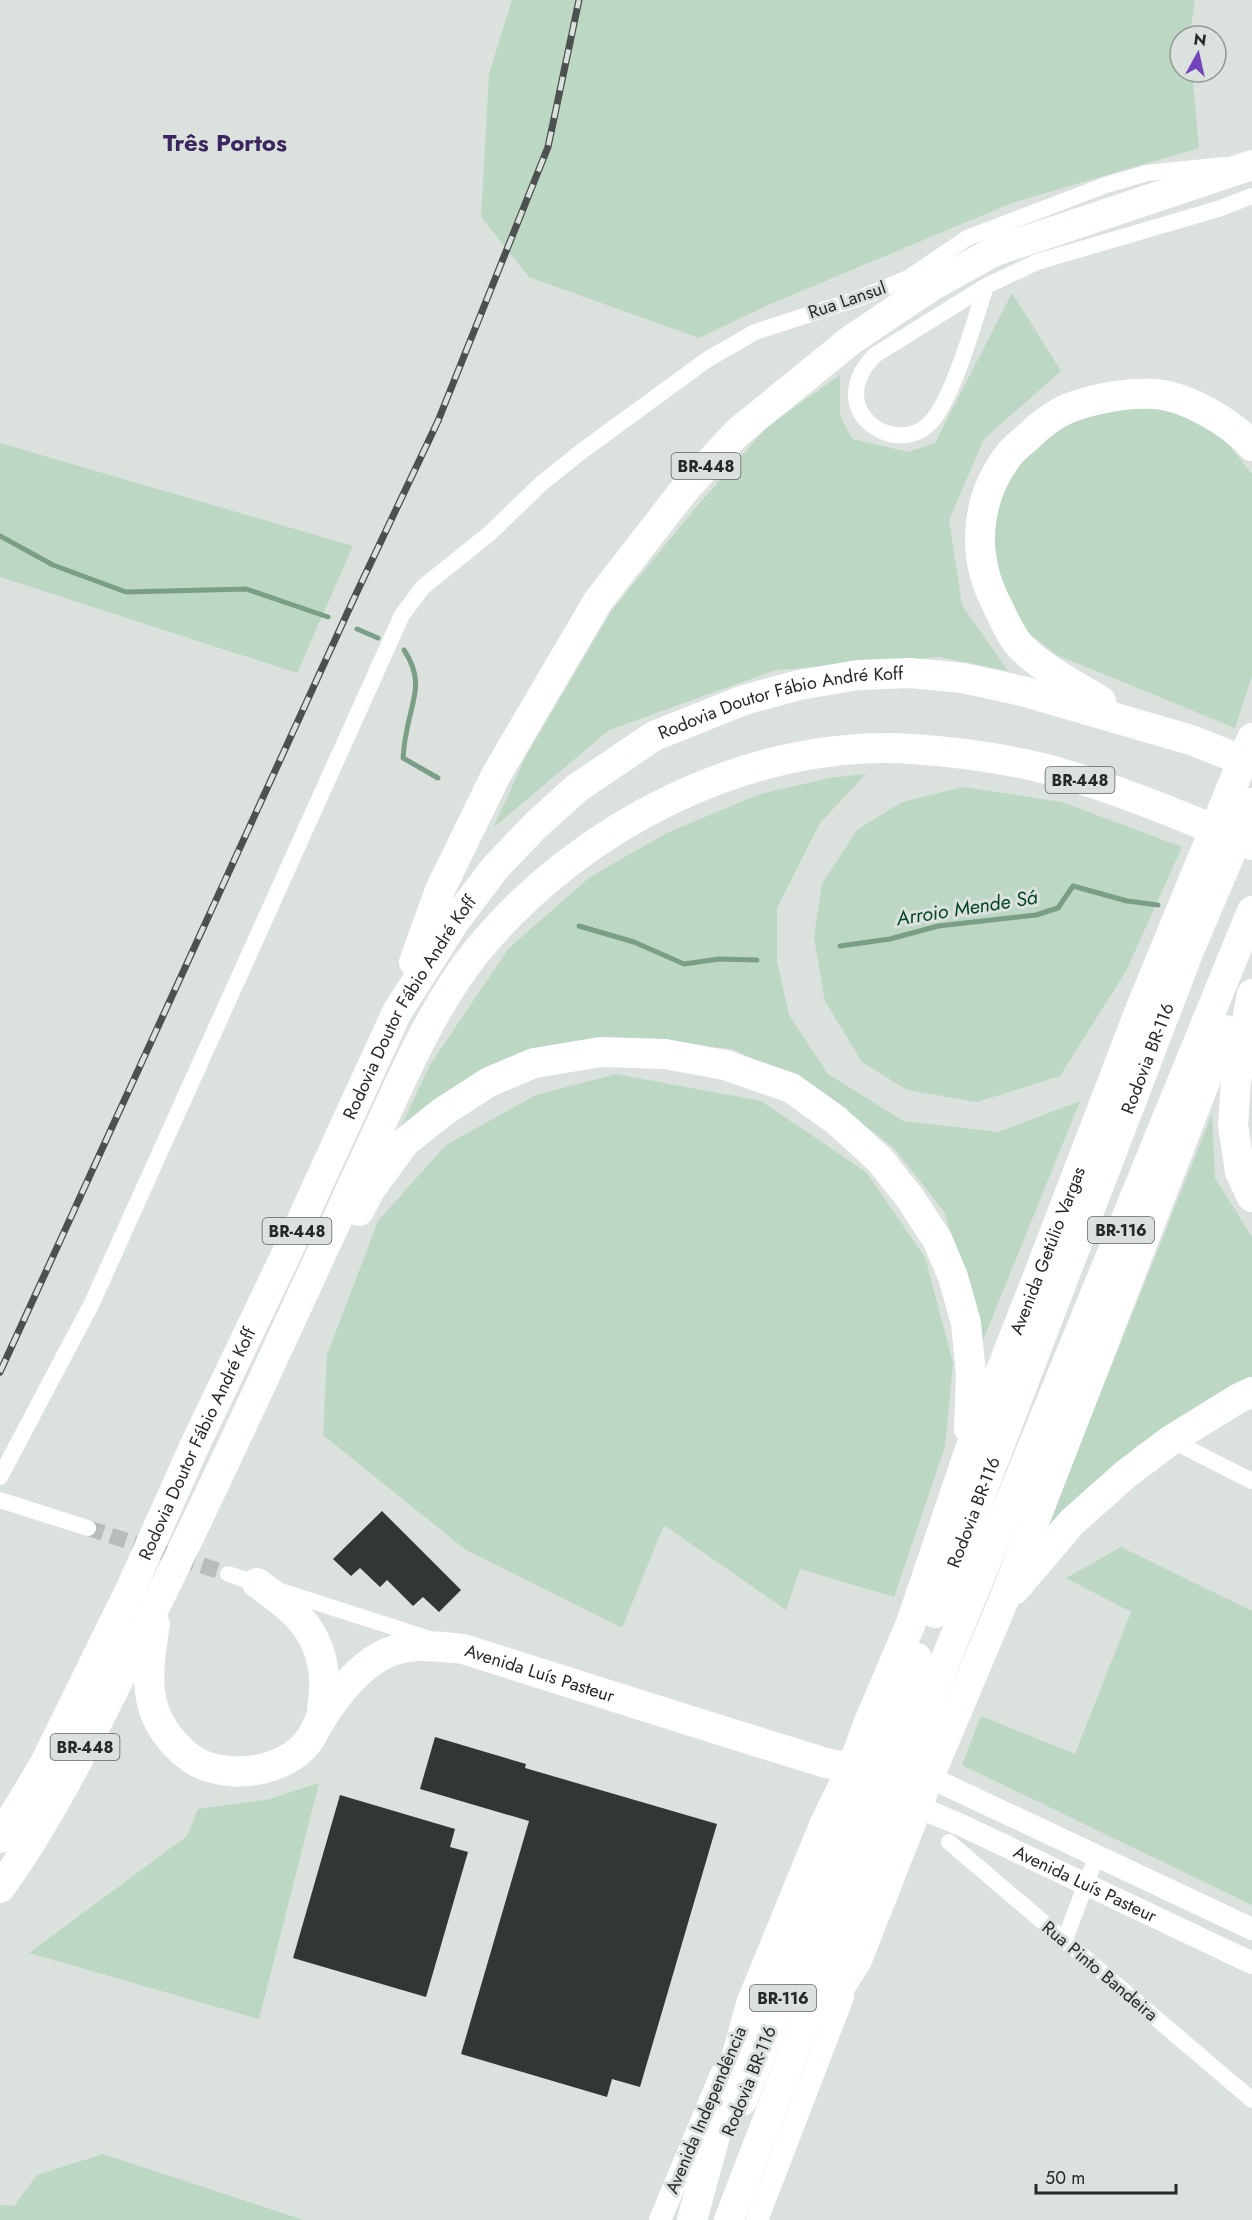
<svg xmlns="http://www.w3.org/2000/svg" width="1252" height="2220" font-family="Jost,sans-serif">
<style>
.green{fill:#bcd7c4}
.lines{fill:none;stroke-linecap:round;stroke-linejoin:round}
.stream{stroke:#7a9e86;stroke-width:5}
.building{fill:#323734}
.street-tunnel{stroke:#b7bdb9;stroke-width:16;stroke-dasharray:16 8;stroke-linecap:butt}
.street{stroke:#fff;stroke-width:16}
.secondary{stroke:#fff;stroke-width:22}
.highway{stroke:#fff;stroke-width:30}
.rail-casing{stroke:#4c504e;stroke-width:7}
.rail{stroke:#dbe2dd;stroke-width:4.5;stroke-dasharray:14;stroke-linecap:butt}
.labels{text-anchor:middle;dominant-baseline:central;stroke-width:6;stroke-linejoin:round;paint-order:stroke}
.shield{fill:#dbe2dd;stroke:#5c605e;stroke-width:1.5}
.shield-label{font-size:16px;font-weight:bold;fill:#262927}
.street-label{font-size:18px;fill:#262927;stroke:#dbe2dd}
.water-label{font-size:20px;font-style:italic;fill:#014525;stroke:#dbe2dd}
.district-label{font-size:24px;font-weight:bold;fill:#3b2660;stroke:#dbe2dd}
</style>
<rect width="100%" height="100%" fill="#dbe2dd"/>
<path class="green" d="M512,0H1195L1190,36H1180V72H1192L1199,148L1012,203L768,305L699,338L529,277L481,217L489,74Z
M1012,293L1061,371L984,439L949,520L962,605L1008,671L940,657L776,670L609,730L493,828L526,756L612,610L698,505L768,426L840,375V415L852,439L908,452L935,443Z
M1121,405L1163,407L1199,421L1226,441L1252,474V676L1235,728L1057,655L1026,631L997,590L993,512L1010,470L1042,434Z
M0,443L353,546L297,673L0,577Z
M866,774L820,823L777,908V961L789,1015L828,1074L903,1121L998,1132L1080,1101L982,1343L945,1213L894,1148L817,1089L732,1049L620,1039L528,1051L424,1107L399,1131L430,1065L509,948L590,877L667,833L760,794L829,778Z
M964,787L1062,802L1182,847L1126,971L1060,1076L977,1102L907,1090L862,1062L825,1001L814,938L822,884L857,830L902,802Z
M616,1074L761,1101L866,1172L925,1257L953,1363L945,1447L894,1597L800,1569L786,1610L664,1525L622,1628L466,1550L323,1435L327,1355L378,1221L446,1145L536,1095Z
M1212,1114L1215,1178L1252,1237V1379L1224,1391L1137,1446L1048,1525Z
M1121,1547L1252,1611V1905L962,1765L981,1716L1075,1754L1131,1612L1066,1578Z
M319,1783L259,2019L29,1953L187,1836L198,1809L270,1799Z
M103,2154L304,2220H0V2205L14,2206L37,2175Z"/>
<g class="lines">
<path class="stream" d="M0,536L53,565L126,592L246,589L328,617
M357,629L378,638
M404,650C426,683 411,701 406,735C404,743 404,751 403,758L438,778
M579,926L634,942L684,964L719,959L757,960
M840,946L890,939L938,926L1036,915L1058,908L1073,886L1127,901L1158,905"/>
</g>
<path class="building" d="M382,1511L461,1590L439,1612L423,1597L413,1606L387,1580L380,1587L360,1568L351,1576L333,1559Z
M435,1737L526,1764L525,1768L717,1824L640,2087L612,2079L607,2097L461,2054L529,1821L420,1789Z
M340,1795L455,1829L450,1847L468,1852L426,1997L293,1958Z"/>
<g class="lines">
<path class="street-tunnel" d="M88,1528L228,1574"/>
<path class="street" d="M986,286C975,319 952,404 928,425C893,457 822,409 875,355L986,286L1037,262L1218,209L1252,196
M1171,1440L1252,1481
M0,1477L92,1303L402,615L423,587L489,534L542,483L582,451L708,359L755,332L860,298L908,278L967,238L1106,185L1147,173L1224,165
M0,1500L88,1528
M228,1574L430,1639
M949,1842L1252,2100
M1064,1942L1097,1855"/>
<g class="secondary">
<path d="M929,1777L1252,1929"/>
<path id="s1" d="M918,1807L961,1825L1252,1963"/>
<path d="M660,2220L721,2074"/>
<path d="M757,2220L843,1997"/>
</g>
<g class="highway">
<path d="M1101,701C1074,685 1045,670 1022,648C1011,637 1004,619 997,605C971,556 975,500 1008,456C1013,449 1021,443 1028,437C1039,426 1054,414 1069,408C1093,399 1127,392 1154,394C1186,396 1231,422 1252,446"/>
<path d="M414,962L440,890L496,775L598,601L685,489L738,432L851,340L930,287L995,251L1252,165"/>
<path d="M1252,994L1236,1081L1233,1125L1240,1172L1252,1197"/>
<path d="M359,1211L370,1190L405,1142L444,1111L489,1082L534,1063L601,1052L665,1054L725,1065L791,1088L836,1120L880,1160L910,1198L938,1241L953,1277L966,1323L971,1374L969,1429"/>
<path d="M257,1583C289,1606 317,1626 323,1668C326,1685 323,1703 321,1720"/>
<path d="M1015,1589L1072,1522L1126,1474L1171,1440L1239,1398L1252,1392"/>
<path id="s2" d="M935,1613L1190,948L1252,803"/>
<path id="s3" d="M155,1624C147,1674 141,1713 181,1750C195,1764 210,1769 229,1771C256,1774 290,1764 307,1743C313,1736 316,1727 321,1719C336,1696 355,1671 379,1657C407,1641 434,1646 463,1649L729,1733L826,1763L852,1768"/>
<path id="s4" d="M0,1838L44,1765L131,1588L194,1447L283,1261L397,1012L455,921L495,868L536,825L577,788L654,736L744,700L799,685L858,675L910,673L963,678L1026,692L1191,740L1252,764"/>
<path d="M0,1888C53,1815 91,1734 131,1655C203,1512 269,1367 336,1222C355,1181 373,1141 392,1100C416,1048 441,996 477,951C579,826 750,738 913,749C957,752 1003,758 1046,769C1116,788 1184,817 1252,845"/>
<path d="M823,2014L857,1960L929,1777L1003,1602L1225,1030"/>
<path d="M742,2101L917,1658"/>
<path id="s5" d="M692,2220L751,2004L825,1823L852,1768L869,1722L911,1623L969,1452L1040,1271L1140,1010L1252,738"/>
<path d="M729,2220L932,1693L1252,911"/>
</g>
<g class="rail-casing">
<path id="rail" d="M0,1372L356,594L438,421L548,147L579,0"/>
</g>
<use href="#rail" class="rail"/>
</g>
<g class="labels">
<g class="shield">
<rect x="671.5" y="453" width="69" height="26" rx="4.5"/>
<rect x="1045.5" y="767" width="69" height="26" rx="4.5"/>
<rect x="1088" y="1217" width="66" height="26" rx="4.5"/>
<rect x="262.5" y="1218" width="69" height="26" rx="4.5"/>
<rect x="50.5" y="1734" width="69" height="26" rx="4.5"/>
<rect x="750" y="1985" width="66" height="26" rx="4.5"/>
</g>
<g class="shield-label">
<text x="706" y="466">BR-448</text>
<text x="1080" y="780">BR-448</text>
<text x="1121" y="1230">BR-116</text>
<text x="297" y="1231">BR-448</text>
<text x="85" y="1747">BR-448</text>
<text x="783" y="1998">BR-116</text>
</g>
<g class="street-label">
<text transform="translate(847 300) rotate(-19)">Rua Lansul</text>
<text stroke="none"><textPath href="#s4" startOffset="1431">Rodovia Doutor Fábio André Koff</textPath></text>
<text stroke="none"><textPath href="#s4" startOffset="927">Rodovia Doutor Fábio André Koff</textPath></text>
<text stroke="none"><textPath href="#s2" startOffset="594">Rodovia BR-116</textPath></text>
<text stroke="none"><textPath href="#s5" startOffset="1034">Avenida Getúlio Vargas</textPath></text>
<text stroke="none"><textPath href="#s4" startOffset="441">Rodovia Doutor Fábio André Koff</textPath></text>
<text stroke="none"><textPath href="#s2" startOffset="108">Rodovia BR-116</textPath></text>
<text stroke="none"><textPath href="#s3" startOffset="555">Avenida Luís Pasteur</textPath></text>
<text stroke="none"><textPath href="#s1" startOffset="184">Avenida Luís Pasteur</textPath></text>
<text transform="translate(1100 1971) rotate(40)">Rua Pinto Bandeira</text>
<text transform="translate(749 2081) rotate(-68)">Rodovia BR-116</text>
<text transform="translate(706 2110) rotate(-67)">Avenida Independência</text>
</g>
<g class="water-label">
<text transform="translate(967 908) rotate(-9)">Arroio Mende Sá</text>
</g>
<g class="district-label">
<text x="225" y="142">Três Portos</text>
</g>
</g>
<g transform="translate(1198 54) rotate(8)"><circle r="28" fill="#dbe2dd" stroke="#939894" stroke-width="1.5"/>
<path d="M0-4.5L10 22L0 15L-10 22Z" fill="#7344bc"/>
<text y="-9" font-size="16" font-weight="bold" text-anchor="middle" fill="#262927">N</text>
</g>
<path d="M1036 2184v9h140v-9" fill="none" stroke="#262927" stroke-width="3"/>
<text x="1045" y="2184" font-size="18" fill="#262927" stroke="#dbe2dd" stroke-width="4.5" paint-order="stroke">50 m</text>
</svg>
